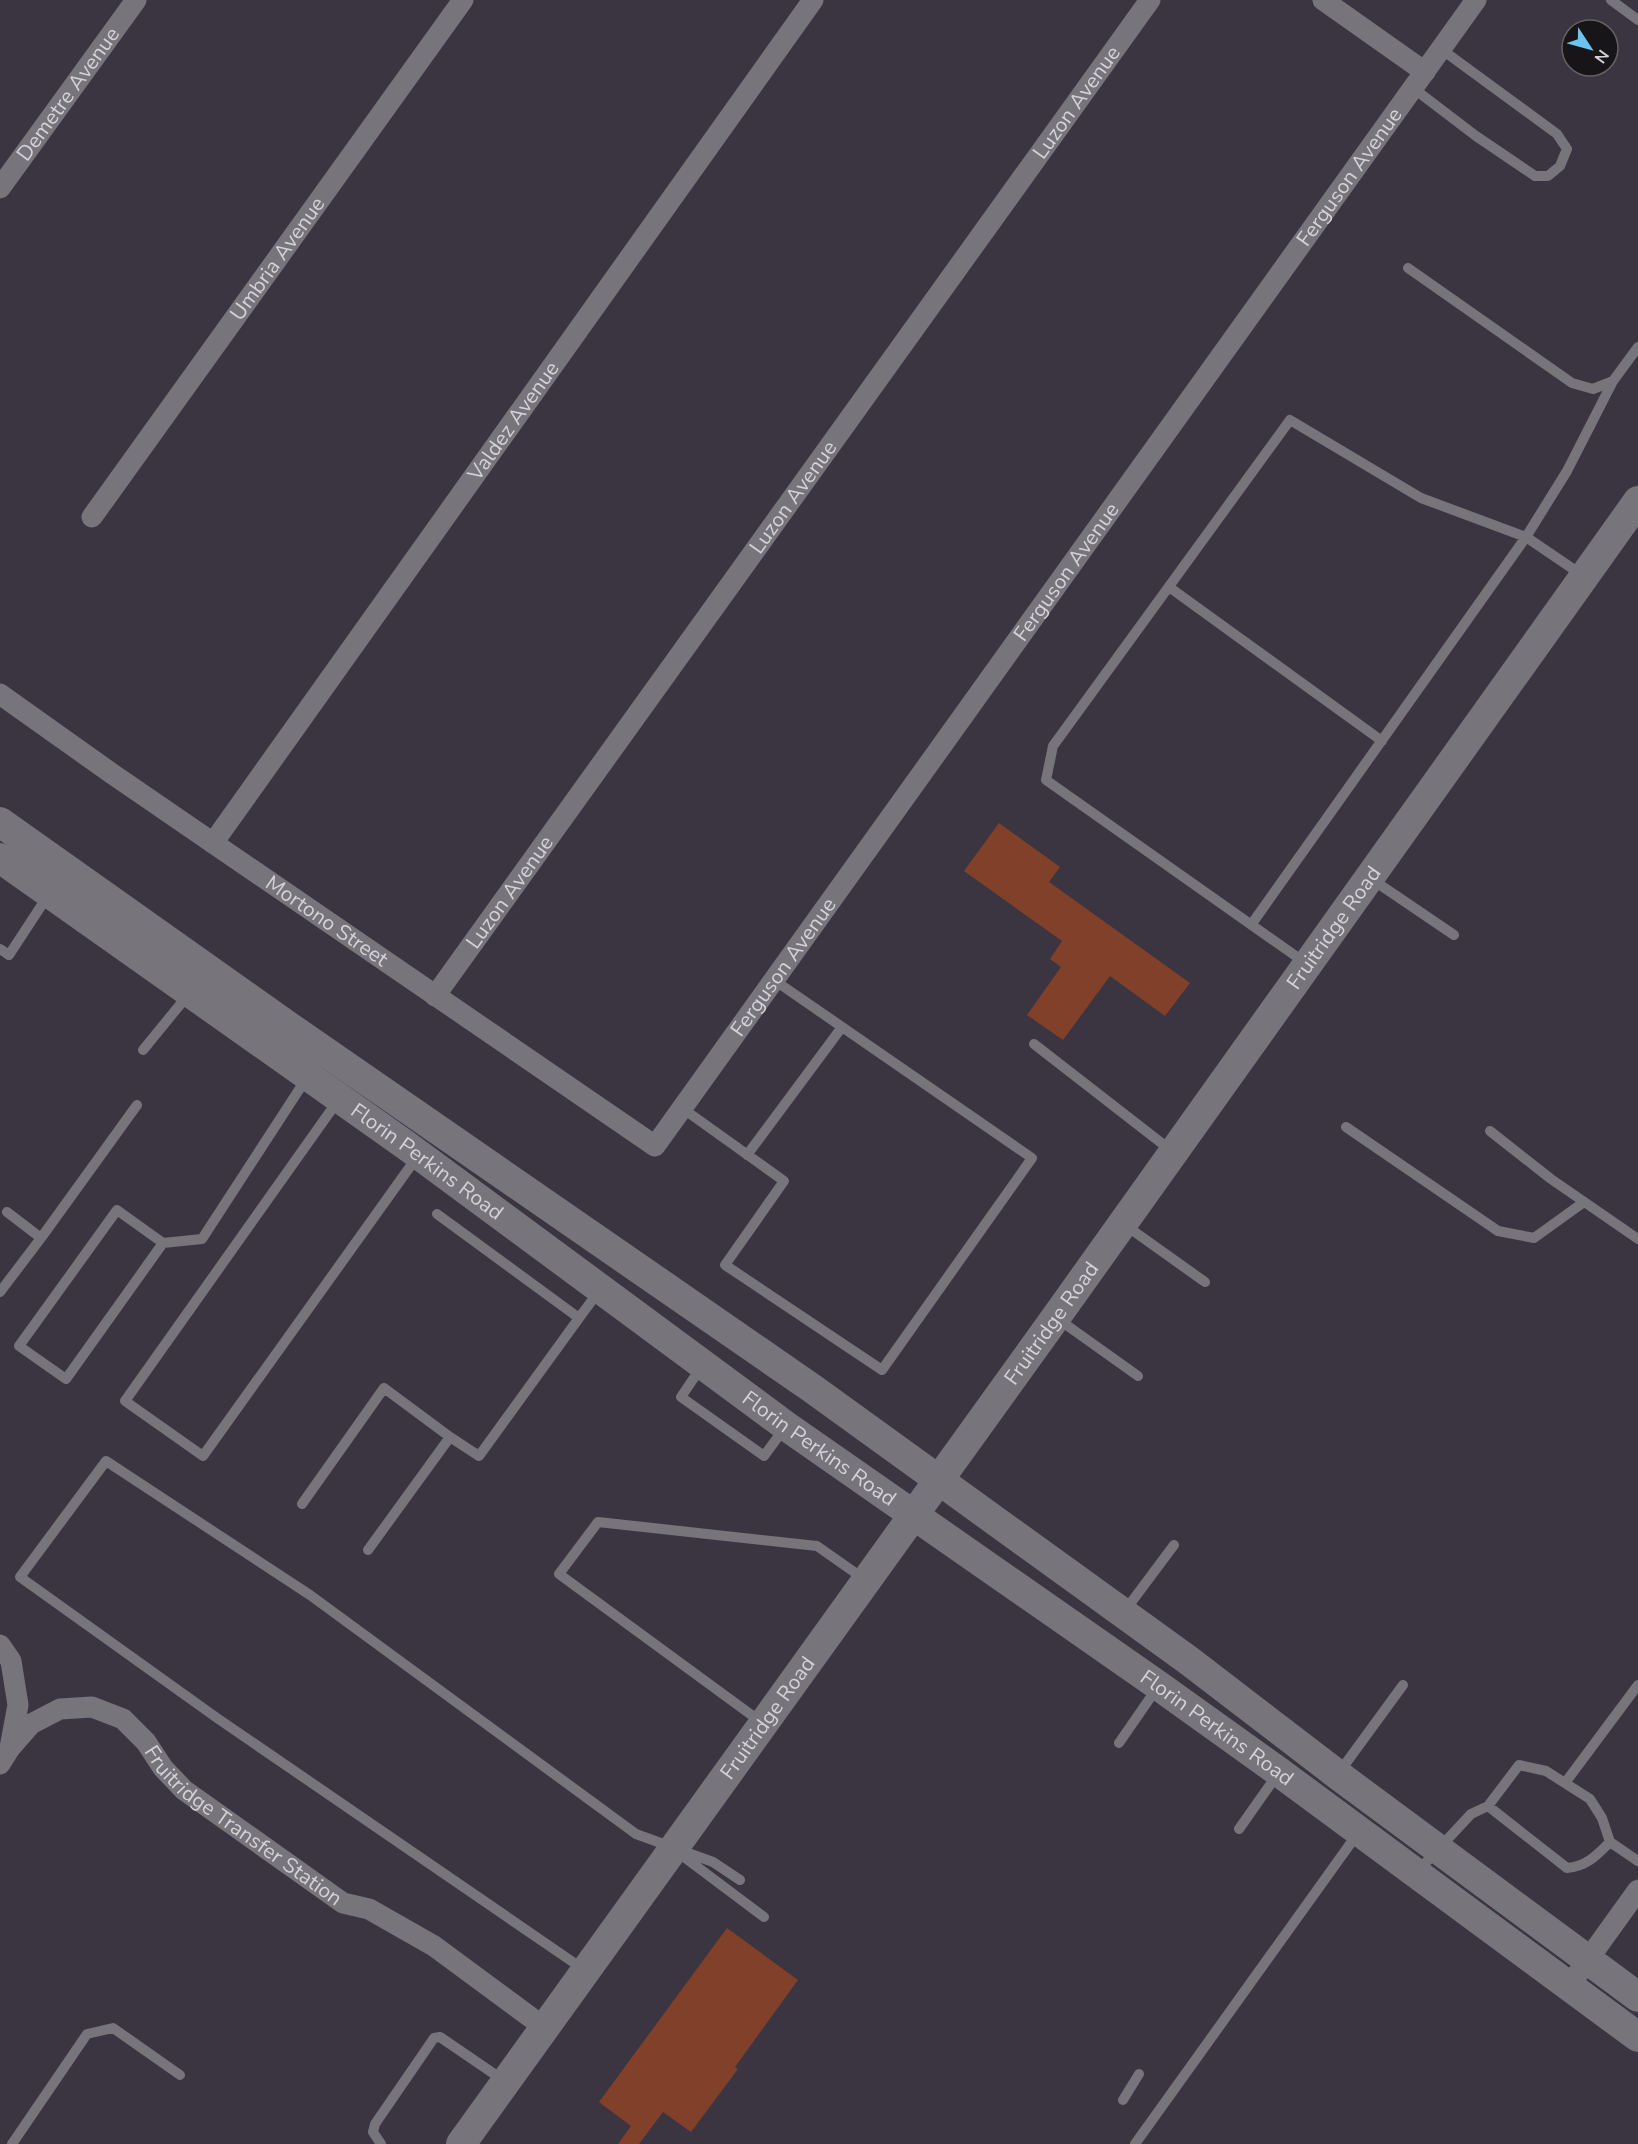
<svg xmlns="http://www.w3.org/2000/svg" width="1638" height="2144" font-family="'Nunito Sans',sans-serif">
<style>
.built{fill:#3b3541;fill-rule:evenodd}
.building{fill:#81402a}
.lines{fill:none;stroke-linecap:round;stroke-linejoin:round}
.service{stroke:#77747b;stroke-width:10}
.minor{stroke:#77747b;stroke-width:21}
.secondary{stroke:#77747b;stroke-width:30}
.labels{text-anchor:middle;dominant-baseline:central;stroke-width:6;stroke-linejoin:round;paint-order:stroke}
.street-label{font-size:21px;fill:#d4d2d6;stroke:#171518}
</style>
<rect width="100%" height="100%" fill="#2f2c33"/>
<path class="built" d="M0,0H1638V2144H0ZM1572,30H1608V66H1572Z"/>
<path class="building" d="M999,823L1060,867L1049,882L1190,983L1165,1016L1110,976L1063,1040L1027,1015L1061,967L1050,959L1062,941L964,871Z
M727,1928L798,1980L735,2067L738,2069L691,2132L663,2112L639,2144H618L631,2126L599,2102Z"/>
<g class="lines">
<path class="service" d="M1611,0L1638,20
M1413,88L1476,136L1535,176H1548L1560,166L1567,149L1557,134L1441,49
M1408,268L1572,383L1593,389L1613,381L1638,347
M1169,587L1382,741
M1370,878L1454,935
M1251,925L1526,537L1567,471L1613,381
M0,949L9,955L49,894
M1307,964L1046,780L1053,746L1290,420L1421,498L1526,537L1582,575
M1034,1044L1173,1152
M143,1050L188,995
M339,1099L125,1401L203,1456L417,1157
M682,1108L784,1181L725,1265L882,1370L1032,1158L774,980
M1346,1127L1498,1231L1534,1238L1584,1202
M1490,1131L1551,1179L1638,1239
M747,1155L842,1027
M117,1210L163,1243L66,1379L19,1346Z
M437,1214L579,1318L599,1291
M1125,1225L1205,1282
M41,1238L137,1105
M163,1243L202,1239L306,1079
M0,1292L41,1238L7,1212
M1058,1319L1138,1376
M702,1366L681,1397L764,1456L786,1426
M302,1504L384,1388L450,1437
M368,1550L450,1437L479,1456L579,1318
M1124,1612L1174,1545
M761,1722L559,1574L598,1522L817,1546L864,1579
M1119,1743L1157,1688
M1338,1774L1403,1685
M1565,1783L1638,1685
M1488,1806L1519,1765L1546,1771L1590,1799L1602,1818L1610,1842
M1239,1829L1277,1775
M680,1854L764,1917
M1417,1872L1471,1814L1488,1806L1567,1868C1586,1867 1597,1855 1610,1842L1638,1861
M583,1969L217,1718L20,1577L106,1461L310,1595L636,1834L713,1862L740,1880
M1123,2100L1139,2074
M12,2144L87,2034L113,2028L180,2075
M381,2144L373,2132L375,2124L434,2038L440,2037L503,2080
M1135,2144L1358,1833"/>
<g class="minor">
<path d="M1323,0L1425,72"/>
<path id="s1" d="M0,188L136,0"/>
<path id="s2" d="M92,517L463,0"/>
<path id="s3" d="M0,694L111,773L655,1146L1476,0"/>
<path id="s4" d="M213,843L813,0"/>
<path id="s5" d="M435,996L1150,0"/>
<path d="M0,1645L11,1661L18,1705L10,1748L0,1764"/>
<path id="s6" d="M10,1748L31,1724L60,1709L92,1707L123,1719L146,1742L163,1768L184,1790L343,1903L369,1909L434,1946L545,2028"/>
<path d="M1569,1986L1638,1890"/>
</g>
<g class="secondary">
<path d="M0,822L288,1026L813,1389L1188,1660L1338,1775L1638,1997"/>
<path id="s7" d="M0,858L407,1146L786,1426L1159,1686L1279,1772L1638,2037"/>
<path id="s8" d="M461,2144L1056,1317L1638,501"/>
</g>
</g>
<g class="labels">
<g class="street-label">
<text stroke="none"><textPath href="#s1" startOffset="116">Demetre Avenue</textPath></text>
<text stroke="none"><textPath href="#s5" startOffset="1100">Luzon Avenue</textPath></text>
<text stroke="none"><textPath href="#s3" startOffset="1988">Ferguson Avenue</textPath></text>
<text stroke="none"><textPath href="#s2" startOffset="318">Umbria Avenue</textPath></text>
<text stroke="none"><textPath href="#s4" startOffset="518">Valdez Avenue</textPath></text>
<text stroke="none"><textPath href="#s5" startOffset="614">Luzon Avenue</textPath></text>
<text stroke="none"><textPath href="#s3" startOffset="1502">Ferguson Avenue</textPath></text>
<text stroke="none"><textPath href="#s5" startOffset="128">Luzon Avenue</textPath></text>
<text stroke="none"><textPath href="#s3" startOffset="398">Mortono Street</textPath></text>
<text stroke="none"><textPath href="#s8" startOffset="1497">Fruitridge Road</textPath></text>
<text stroke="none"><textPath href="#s3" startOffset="1016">Ferguson Avenue</textPath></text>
<text stroke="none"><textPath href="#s7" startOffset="524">Florin Perkins Road</textPath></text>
<text stroke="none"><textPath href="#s8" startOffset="1011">Fruitridge Road</textPath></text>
<text stroke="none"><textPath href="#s7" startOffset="1010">Florin Perkins Road</textPath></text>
<text stroke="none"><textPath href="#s8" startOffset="525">Fruitridge Road</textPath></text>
<text stroke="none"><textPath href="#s7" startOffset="1496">Florin Perkins Road</textPath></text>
<text stroke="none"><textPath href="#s6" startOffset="292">Fruitridge Transfer Station</textPath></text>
</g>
</g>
<g transform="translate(1590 48) rotate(126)"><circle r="28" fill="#171518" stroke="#636164" stroke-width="1.5"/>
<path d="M0-4.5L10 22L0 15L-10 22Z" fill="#6cc3f2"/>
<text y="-9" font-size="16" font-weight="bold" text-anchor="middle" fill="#d4d2d6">N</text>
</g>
</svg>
